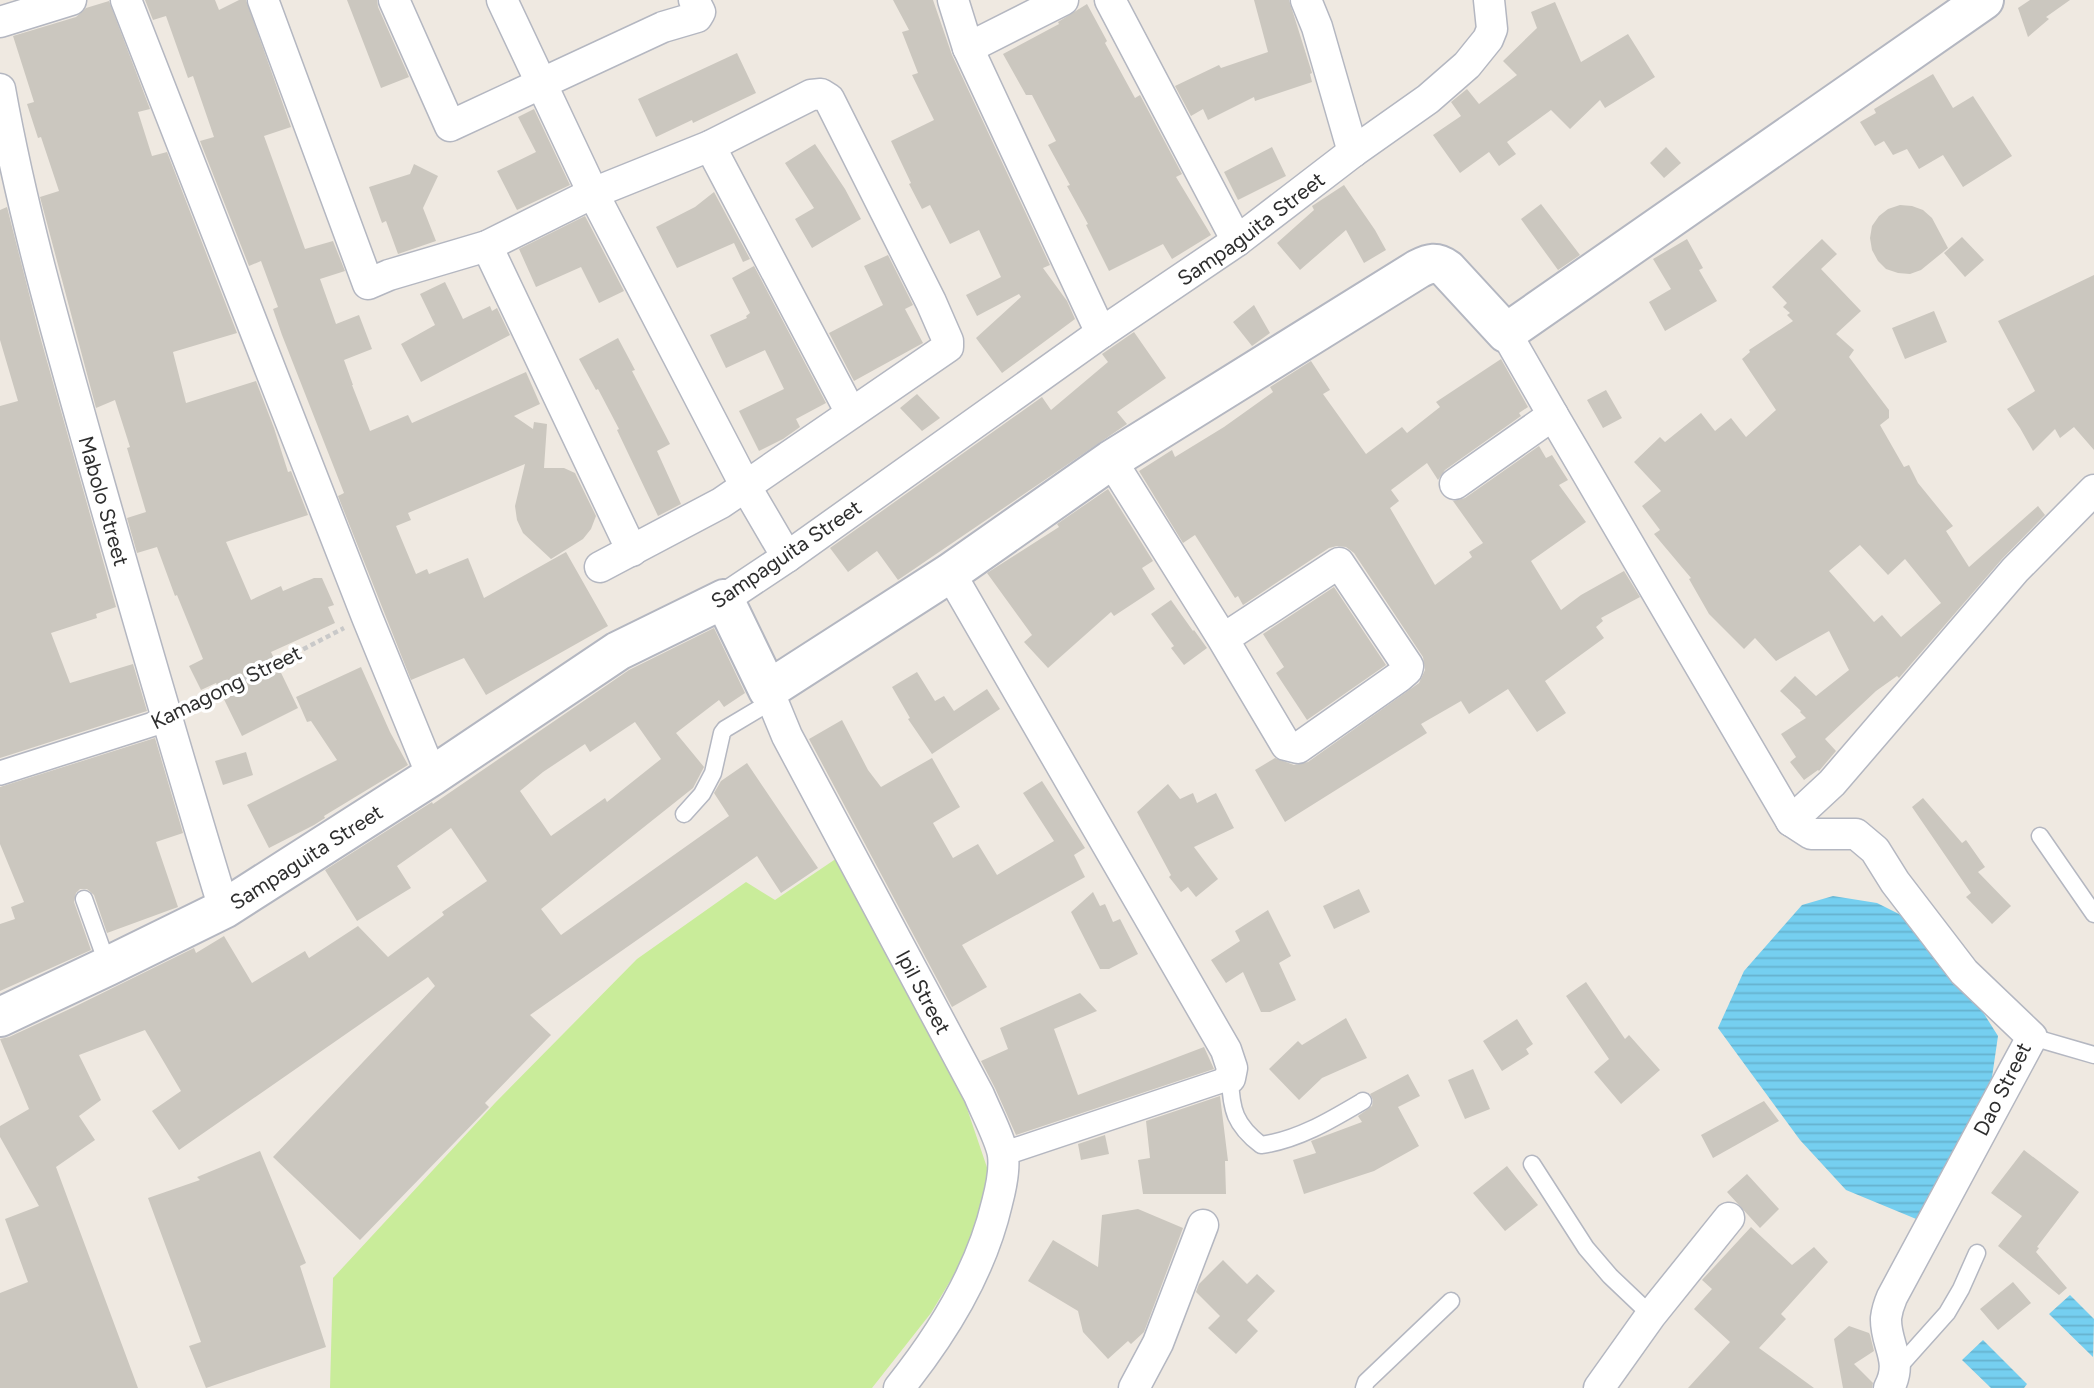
<svg xmlns="http://www.w3.org/2000/svg" width="2094" height="1388" font-family="Figtree,sans-serif">
<style>
.pitch{fill:#c9ec9a}
.water{fill:url(#water-rules)}
.building{fill:#cbc7bf;fill-rule:evenodd}
.lines{fill:none;stroke-linecap:round;stroke-linejoin:round}
.service-casing{stroke:#b4b7c1;stroke-width:19}
.pedestrian-casing{stroke:#b4b7c1;stroke-width:26}
.minor-casing{stroke:#b4b7c1;stroke-width:33}
.tertiary-casing{stroke:#b4b7c1;stroke-width:42}
.path{stroke:#c9c9c9;stroke-width:4.5;stroke-dasharray:5 3.5;stroke-linecap:butt}
.service{stroke:#fff;stroke-width:16}
.pedestrian{stroke:#fff;stroke-width:23}
.minor{stroke:#fff;stroke-width:30}
.tertiary{stroke:#fff;stroke-width:38}
.labels{text-anchor:middle;dominant-baseline:central;stroke-width:7;stroke-linejoin:round;paint-order:stroke}
.street-label{font-size:21px;fill:#2e2e2e;stroke:#fff}
</style>
<defs>
<pattern id="water-rules" width="6" height="5" patternUnits="userSpaceOnUse" patternTransform="scale(1.75)"><rect width="6" height="5" fill="#75cff0"/><path d="M0 2.5h6" fill="none" stroke="#66b2ce"/></pattern>
</defs>
<rect width="100%" height="100%" fill="#efe9e1"/>
<path class="pitch" d="M840,856L940,1029L995,1191L973,1243L931,1313L872,1388H330L333,1278L495,1103L637,959L746,882L775,900Z"/>
<path class="water" d="M1833,896L1877,903L1917,923L1969,990L1998,1036L1990,1091L1921,1221L1846,1190L1800,1140L1718,1028L1744,971L1802,905Z
M2070,1295L2094,1319L2093,1357L2049,1314Z
M1983,1340L2027,1384L2024,1388H1991L1962,1360Z"/>
<path class="building" d="M145,0H215L219,10L239,0H246L291,127L264,136L305,249L333,241L345,271L320,279L336,324L359,315L372,349L344,360L353,385H352L370,431L408,415L412,423L526,372L540,404L514,416L533,429L534,422L547,424L544,468H564L575,473L596,516L591,529L583,539L551,559L523,533L517,520L515,506L525,464L408,513L411,520L396,526L416,574L427,569L429,574L468,558L484,598L566,552L608,626L486,695L464,658L411,680L338,496L344,493L282,335L273,309L278,307L261,261L249,266L200,141L214,137L193,76L188,78L166,16L153,20Z
M347,0H377L378,7L409,77L381,88Z
M893,0H933L952,55L1050,265L1043,268L1067,301L1075,319L1002,373L976,338L1021,297L1019,294L977,316L966,295L1001,277L979,230L950,244L930,205L922,209L909,184L911,183L891,141L934,120L912,75L918,73L902,32L909,30Z
M1254,0H1289L1312,73L1310,74L1312,82L1255,101L1254,97L1208,120L1203,109L1191,116L1175,86L1219,65L1221,68L1268,52Z
M2030,0H2070L2046,17L2049,19L2028,37L2018,8Z
M109,1L150,109L138,112L152,156L167,152L237,333L173,352L186,403L256,381L274,428L288,472L291,471L308,515L226,542L251,600L281,586L283,591L314,578H322L334,605L328,607L335,623L271,652L298,708L242,736L216,683L201,690L189,666L203,659L177,595L175,596L157,547L137,553L127,518L146,512L127,448L130,447L115,400L96,408L40,197L59,191L41,137L38,138L27,104L34,102L13,36L76,17L86,8Z
M1555,2L1581,62L1628,34L1655,77L1605,108L1600,100L1570,129L1551,110L1507,142L1516,154L1499,166L1489,152L1460,173L1433,135L1461,116L1451,102L1467,89L1479,104L1517,75L1503,61L1537,28L1531,12Z
M1087,4L1107,41L1105,43L1135,98L1140,95L1182,174L1176,177L1211,235L1172,259L1163,244L1109,271L1086,225L1088,224L1067,186L1070,185L1048,145L1056,141L1032,95H1026L1003,54L1059,24L1058,22Z
M737,53L756,93L693,123L692,120L656,137L638,99Z
M1933,74L1953,108L1973,96L2012,156L1963,187L1943,155L1919,169L1907,149L1893,155L1884,141L1875,146L1860,122L1876,113L1874,109Z
M534,109L570,185L517,210L497,171L536,152L518,117Z
M815,144L845,189L861,219L812,248L795,219L814,208L785,163Z
M1272,147L1286,176L1238,200L1224,172Z
M1666,147L1681,163L1664,178L1650,163Z
M414,164L438,176L423,208L436,241L398,254L386,221L382,223L369,187L410,174Z
M1344,185L1375,230L1386,250L1364,263L1346,230L1300,270L1277,243L1314,210L1312,206Z
M714,192L750,259L743,262L734,243L677,268L656,227L695,207Z
M1541,204L1580,255L1558,270L1521,219Z
M1900,205L1912,206L1923,210L1932,218L1948,248L1921,270L1910,274L1898,273L1886,269L1878,261L1872,250L1870,238L1872,226L1879,216L1888,209Z
M7,207L38,329L116,607L96,614L97,618L51,633L70,683L133,664L147,711L0,758V406L18,401L0,340V210Z
M585,216L624,291L599,303L581,267L536,287L519,249Z
M1962,237L1984,260L1965,277L1944,253Z
M1687,239L1703,268L1699,270L1717,301L1665,331L1649,302L1671,289L1653,259Z
M1822,239L1837,254L1821,269L1861,311L1836,334L1854,350L1849,357L1889,410V418L1880,425L1904,467L1909,465L1918,483L1953,526L1946,531L1969,567L2038,506L2045,515L2002,559L1899,678L1897,676L1876,691L1825,739L1836,751L1819,771L1818,770L1804,780L1790,762L1796,757L1781,734L1806,718L1800,712L1801,711L1780,691L1795,676L1816,696L1849,670L1829,631L1776,661L1755,638L1744,649L1709,614L1689,579L1691,578L1654,534L1660,530L1642,506L1661,491L1634,462L1660,437L1665,442L1701,413L1715,431L1731,418L1746,437L1776,410L1742,359L1750,352L1749,350L1793,321L1787,315L1790,313L1783,307L1787,303L1772,287ZM1860,545L1888,575L1905,559L1941,603L1901,637L1882,615L1874,622L1829,571Z
M888,255L913,305L905,309L923,343L854,381L829,333L883,305L864,266Z
M754,266L826,403L796,419L800,427L783,439L759,451L739,411L784,389L765,350L726,368L710,335L747,318L746,316L750,313L732,278Z
M2094,275V450L2074,427L2060,438L2055,429L2033,451L2020,428L2007,409L2035,391L1998,321Z
M445,282L463,319L490,306L492,311L497,308L510,335L421,382L401,344L435,325L420,294Z
M1254,305L1270,333L1252,346L1233,322Z
M1934,311L1947,342L1905,359L1892,328Z
M1134,332L1166,378L1117,412L1127,424L898,580L877,551L848,572L830,548L1042,397L1051,410L1108,362L1102,354Z
M618,338L635,370L632,371L670,444L657,451L681,504L658,516L617,430L619,429L598,389L596,390L579,359Z
M1501,359L1528,407L1519,413L1521,416L1445,470L1438,480L1427,463L1391,490L1399,501L1390,508L1435,585L1472,557L1469,552L1483,543L1453,501L1465,498L1539,446L1546,458L1552,455L1568,480L1559,485L1586,522L1531,561L1561,610L1581,595L1624,571L1640,597L1601,618L1603,621L1596,627L1604,638L1545,681L1566,713L1537,732L1508,689L1469,714L1461,701L1421,724L1427,733L1285,822L1255,770L1275,758L1294,765L1308,762L1419,683L1425,670L1423,657L1354,553L1346,547L1337,546L1329,548L1243,605L1238,596L1235,598L1195,535L1183,543L1139,471L1172,450L1175,457L1224,427L1273,392L1270,387L1311,361L1330,390L1323,394L1366,454L1402,427L1407,433L1440,407L1436,402Z
M1606,390L1622,418L1603,428L1587,400Z
M917,394L940,418L922,431L900,408Z
M1108,489L1153,561L1142,568L1155,589L1114,616L1111,612L1048,668L1024,642L1032,635L987,573L1059,527L1057,524Z
M1334,587L1386,665L1307,720L1276,673L1284,667L1263,634Z
M1171,600L1193,631L1194,630L1207,648L1184,665L1171,648L1174,646L1151,614Z
M714,628L745,693L724,707L719,700L676,733L704,767L693,788L541,909L561,935L729,816L714,793L721,781L747,763L818,868L781,893L757,856L530,1015L551,1035L485,1103L489,1107L360,1240L273,1157L435,986L428,977L179,1150L152,1111L181,1091L145,1030L79,1055L101,1100L79,1116L95,1140L56,1167L138,1388H0V1293L28,1282L5,1219L39,1206L0,1137V1126L29,1109L0,1039L9,1037L74,1007L194,948L196,953L224,936L252,983L305,951L309,958L358,926L388,957L444,915L442,912L487,881L451,828L397,866L411,888L357,921L325,870L432,802L433,804L629,670ZM635,722L661,759L607,802L605,798L551,836L520,791L543,772L585,744L590,752Z
M361,667L390,732L408,765L324,816L325,818L314,825L269,848L247,805L337,760L311,721L307,722L296,697Z
M917,672L935,701L944,696L954,711L987,689L1000,709L932,754L908,719L910,718L892,687Z
M842,720L868,770L881,787L932,758L960,807L933,823L953,858L978,844L997,875L1054,841L1023,793L1042,781L1085,848L1074,855L1085,877L962,945L987,987L952,1007L809,739Z
M155,738L183,833L156,842L178,907L107,933L94,895L87,889H80L76,893L74,902L91,950L0,991V924L15,919L11,907L24,902L0,844V787Z
M246,752L253,775L223,785L215,761Z
M1168,784L1180,799L1193,793L1197,803L1216,793L1234,828L1194,847L1218,879L1196,897L1188,887L1181,892L1169,877L1171,875L1137,812Z
M1923,798L1962,843L1966,840L1985,867L1978,872L2011,906L1992,924L1966,897L1971,893L1912,807Z
M1359,889L1370,912L1334,929L1323,906Z
M1093,892L1100,906L1105,904L1113,922L1120,919L1138,954L1109,969H1100L1071,912Z
M1268,910L1291,956L1279,963L1296,1000L1270,1012H1261L1243,972L1226,983L1211,960L1240,941L1235,931Z
M1586,982L1625,1039L1629,1035L1660,1070L1621,1104L1594,1072L1609,1059L1566,996Z
M1080,993L1097,1011L1054,1029L1078,1095L1204,1047L1214,1069L1016,1135L995,1088L981,1061L1008,1049L1000,1028Z
M1346,1018L1367,1058L1322,1078L1299,1100L1269,1069L1298,1041L1302,1045Z
M1517,1019L1533,1044L1526,1049L1529,1054L1502,1071L1483,1041Z
M1473,1069L1490,1109L1465,1119L1448,1080Z
M1408,1074L1420,1096L1398,1107L1419,1146L1374,1171L1304,1194L1293,1160L1316,1153L1311,1141L1362,1122L1358,1116L1372,1106L1373,1100L1370,1094Z
M1220,1096L1228,1161H1225L1226,1194H1143L1138,1160L1150,1158L1146,1121Z
M1764,1101L1779,1121L1713,1158L1701,1135Z
M1105,1135L1109,1154L1081,1160L1078,1144Z
M2024,1150L2079,1192L2037,1247L2039,1248L2036,1252L2067,1288L2059,1295L1998,1246L2022,1216L1991,1193Z
M260,1151L306,1263L300,1266L326,1347L206,1388L189,1346L201,1342L148,1198L200,1180L197,1177Z
M1507,1166L1538,1205L1505,1231L1473,1193Z
M1747,1174L1779,1209L1760,1228L1727,1192Z
M1138,1209L1183,1228L1144,1332L1131,1344L1128,1341L1108,1359L1083,1332L1078,1311L1028,1281L1053,1240L1098,1267L1102,1215Z
M1751,1227L1792,1265L1814,1247L1828,1262L1781,1314L1786,1319L1759,1348L1814,1388H1688L1730,1342L1694,1309L1712,1289L1702,1280Z
M1223,1260L1247,1284L1257,1274L1275,1291L1247,1320L1258,1331L1236,1354L1208,1328L1220,1316L1196,1292L1199,1284Z
M2013,1282L2031,1303L1998,1330L1980,1309Z
M1849,1326L1869,1333L1870,1335L1874,1351L1854,1364L1873,1383L1872,1388H1843L1834,1339Z"/>
<g class="lines">
<g class="service-casing">
<path id="service" d="M684,814L702,794L713,773L722,733L725,729L772,701
M2040,836L2094,914
M84,899L108,966
M2032,1037L2094,1055
M1230,1078C1231,1110 1235,1125 1261,1145C1298,1140 1331,1120 1363,1101
M1532,1164L1586,1248L1610,1276L1651,1315
M1896,1370L1947,1313L1961,1289L1977,1253
M1364,1388L1366,1382L1451,1301"/>
</g>
<g class="pedestrian-casing">
<path id="pedestrian" d="M0,773L166,720
M1003,1154L1230,1078"/>
</g>
<g class="minor-casing">
<g id="minor">
<path d="M126,0L367,617L432,776"/>
<path d="M263,0L368,284L389,275L487,246L593,193L710,146L811,95L821,94L829,99L931,302L948,341V347L721,503L600,567"/>
<path d="M394,0L450,126L663,27L697,17L700,12L694,0"/>
<path d="M502,0L593,193L746,487L787,557"/>
<path d="M953,0L968,48L1101,333"/>
<path d="M1110,0L1237,241"/>
<path d="M1306,0L1317,27L1353,152"/>
<path d="M0,22L71,0"/>
<path d="M968,48L1063,0"/>
<path id="s1" d="M0,89C23,217 59,340 94,465C136,613 179,761 224,909"/>
<path d="M710,146L851,413"/>
<path d="M487,246L632,551"/>
<path d="M1553,415L1791,821L1811,834H1856L1875,850L1895,882L1964,972L2032,1037L1892,1297C1889,1304 1887,1310 1886,1318C1885,1345 1904,1360 1889,1388"/>
<path d="M1111,460L1223,639L1286,745L1298,748L1399,677L1407,670L1408,666L1339,563L1223,639"/>
<path d="M1455,484L1553,415L1506,333"/>
<path d="M950,573L1226,1050L1232,1068L1230,1078"/>
<path id="s2" d="M724,599L787,557L1101,333L1237,241L1353,152L1428,99L1467,65L1488,39L1492,29L1489,0"/>
<path id="s3" d="M768,690L787,736L979,1095C985,1110 1001,1140 1003,1155C1005,1171 1001,1188 997,1203C981,1272 943,1333 899,1388"/>
<path d="M1791,821L1832,783L2015,570L2094,490"/>
<path d="M1134,1388L1158,1343L1203,1225"/>
<path d="M1599,1388L1651,1315L1729,1218"/>
</g>
</g>
<g class="tertiary-casing">
<g id="tertiary">
<path id="s4" d="M0,1017L108,966L224,909L432,776L618,651L724,599L768,690L950,573L1111,460L1418,269C1430,263 1436,261 1447,269L1506,333L1984,0"/>
</g>
</g>
<path class="path" d="M190,708L344,628"/>
<use href="#service" class="service"/>
<use href="#pedestrian" class="pedestrian"/>
<use href="#minor" class="minor"/>
<use href="#tertiary" class="tertiary"/>
</g>
<g class="labels">
<g class="street-label">
<text stroke="none"><textPath href="#s2" startOffset="644">Sampaguita Street</textPath></text>
<text stroke="none"><textPath href="#s1" startOffset="425">Mabolo Street</textPath></text>
<text transform="translate(786 554) rotate(-34)">Sampaguita Street</text>
<text transform="translate(226 687) rotate(-26)">Kamagong Street</text>
<text stroke="none"><textPath href="#s4" startOffset="346">Sampaguita Street</textPath></text>
<text stroke="none"><textPath href="#s3" startOffset="340">Ipil Street</textPath></text>
<text transform="translate(2002 1089) rotate(-63)">Dao Street</text>
</g>
</g>
</svg>
